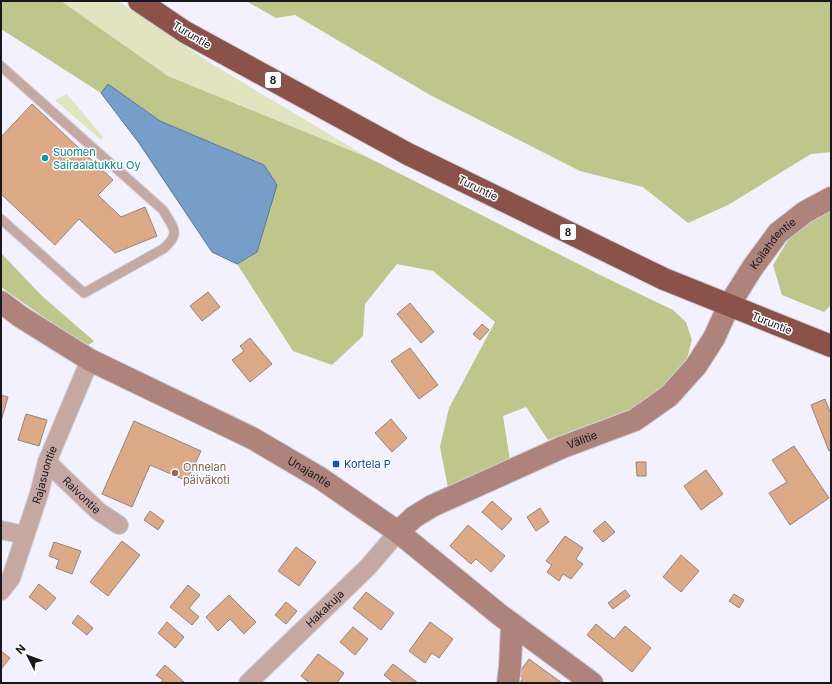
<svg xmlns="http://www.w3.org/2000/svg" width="832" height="684" font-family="Inter,sans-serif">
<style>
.green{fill:#e0e5c0}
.forest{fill:#bfc68c}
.water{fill:#769ec9;stroke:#5a7696}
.building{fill:#ddaa87;stroke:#968478}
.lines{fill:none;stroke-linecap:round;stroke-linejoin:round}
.lane-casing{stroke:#d0ced9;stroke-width:11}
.street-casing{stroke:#d0ced9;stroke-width:20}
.secondary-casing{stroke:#d0ced9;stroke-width:24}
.highway-casing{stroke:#d0ced9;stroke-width:24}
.lane{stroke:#c5a8a2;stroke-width:9}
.street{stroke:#c5a8a2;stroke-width:18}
.secondary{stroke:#ad837c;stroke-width:22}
.highway{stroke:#8a5248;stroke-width:22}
.culture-dot{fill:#0f9aa8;stroke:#fff;stroke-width:1.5}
.transit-dot{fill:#1a4fb4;stroke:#fff;stroke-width:1.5}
.education-dot{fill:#8d6e63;stroke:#fff;stroke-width:1.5}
.labels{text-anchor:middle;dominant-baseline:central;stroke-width:3;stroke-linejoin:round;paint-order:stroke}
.shield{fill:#fff;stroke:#5d5d62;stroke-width:1}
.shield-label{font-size:10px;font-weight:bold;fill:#18171e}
.street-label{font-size:11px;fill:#18171e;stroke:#fff}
.culture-label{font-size:11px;fill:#0d838f;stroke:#fff;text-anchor:start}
.transit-label{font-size:11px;fill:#164399;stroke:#fff;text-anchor:start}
.education-label{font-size:11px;fill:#785e54;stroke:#fff;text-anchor:start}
</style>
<rect width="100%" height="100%" fill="#f3f1fd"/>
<path class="green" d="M61,1H118L212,64L369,158L168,76Z
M67,94L103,137L101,140L55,100Z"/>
<path class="forest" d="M1,1H61L168,76L369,158L600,275L673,310L686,322L692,340L687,359L677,376L647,403L548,440L526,407L503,416L510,460L448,488L440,447L449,408L495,322L433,271L397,264L365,304L363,336L332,365L293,351L237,264L257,252L276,185L264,165L160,121L108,84L101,93L1,29Z
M246,1H831V152L811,154L728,205L688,223L643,187L580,171L430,95L295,15L276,18Z
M831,209V305L824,312L782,295L773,265L793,232Z
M1,253L42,296L94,341L86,347L1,287Z"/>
<path class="water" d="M108,84L160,121L264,165L277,185L257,252L237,264L212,252L139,143L101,93Z"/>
<path class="building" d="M32,104L113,180L98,195L121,217L145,207L157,236L115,253L79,219L55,245L1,194V137Z
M208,292L220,307L202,321L190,306Z
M410,303L434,332L421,343L397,314Z
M482,324L489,330L480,340L473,334Z
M250,338L272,364L250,382L232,360L244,351L240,346Z
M410,348L438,385L419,399L391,361Z
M1,395L8,397L1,421Z
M825,399L831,414V450L829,451L811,405Z
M26,414L47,420L39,446L18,440Z
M391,419L407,438L392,452L375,433Z
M134,421L201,451L187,481L150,465L132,507L102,494Z
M794,446L829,498L790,525L769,493L787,482L772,460Z
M636,462H646V476H637Z
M706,470L723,494L701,510L684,486Z
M492,501L512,519L502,530L482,512Z
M540,508L549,522L536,531L527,517Z
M150,511L164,521L158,530L144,520Z
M605,521L615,532L603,542L593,531Z
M468,525L505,556L491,572L476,559L471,564L450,546Z
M565,536L583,548L576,559L583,564L571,579L563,574L559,581L547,572L552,565L546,561Z
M122,541L140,555L108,596L90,582Z
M54,542L81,551L72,574L56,568L59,560L49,556Z
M296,547L316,562L299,586L278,571Z
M681,555L699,571L681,592L663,577Z
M39,584L56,598L46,610L29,597Z
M188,585L200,595L189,608L199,617L192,625L170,607Z
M625,590L630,596L613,609L608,603Z
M366,592L394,613L381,630L353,608Z
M734,594L744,600L739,608L729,601Z
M229,595L256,622L244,634L230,619L218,631L206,617Z
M286,602L297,611L286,624L275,615Z
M78,615L93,628L87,635L72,623Z
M167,622L184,637L175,648L158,633Z
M430,622L453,639L439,658L432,653L425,663L409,651Z
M596,624L614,639L625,626L651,648L632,672L587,635Z
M353,627L368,639L355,655L340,642Z
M1,651L10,658L1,669Z
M318,654L344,673L337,683H310L301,676Z
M529,659L562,683H520L523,678L518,674Z
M393,664L418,683H394L384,675Z
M165,665L184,682L183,683H160L163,680L156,675Z"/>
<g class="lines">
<g class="lane-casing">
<path id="lane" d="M1,66L163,210C173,228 182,233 163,249L84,293L1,219"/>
</g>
<g class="street-casing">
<g id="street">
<path id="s1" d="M47,462L98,511L119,525"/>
<path d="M1,530L25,535"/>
<path id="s2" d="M1,591L11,578L39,494L47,462L90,360"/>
<path id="s3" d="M248,683L368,567L398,532"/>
</g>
</g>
<g class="secondary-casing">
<g id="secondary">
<path id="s4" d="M1,302L21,317L90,360L252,438L320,478L398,532L500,615L592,683"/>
<path id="s5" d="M398,532L414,517L432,506L563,447L635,420L669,396L696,366L714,338L729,305L753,267L778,233L805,212L831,198"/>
<path d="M508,683L510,666L512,624"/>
</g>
</g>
<g class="highway-casing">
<path id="highway" d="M139,1L185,32L408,154L664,279L831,346"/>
</g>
<use href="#lane" class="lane"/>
<use href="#street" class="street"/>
<use href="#secondary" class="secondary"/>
<use href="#highway" class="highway"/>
</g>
<circle class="culture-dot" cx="45" cy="158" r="4"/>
<rect class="transit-dot" x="332" y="460" width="8" height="8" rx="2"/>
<circle class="education-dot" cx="175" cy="473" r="4"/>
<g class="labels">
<g class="shield">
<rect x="265" y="72" width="16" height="16" rx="3"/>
<rect x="560" y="224" width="16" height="16" rx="3"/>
</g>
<g class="shield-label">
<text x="273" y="80">8</text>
<text x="568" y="232">8</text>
</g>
<g class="street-label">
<text transform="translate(192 35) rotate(31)">Turuntie</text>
<text transform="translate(478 188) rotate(26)">Turuntie</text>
<text stroke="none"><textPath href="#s5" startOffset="491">Koilahdentie</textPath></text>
<text transform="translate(772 323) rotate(22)">Turuntie</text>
<text stroke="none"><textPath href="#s5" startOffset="207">Välitie</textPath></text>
<text stroke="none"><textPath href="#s4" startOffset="353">Unajantie</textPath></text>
<text stroke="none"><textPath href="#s2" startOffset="125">Rajasuontie</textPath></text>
<text stroke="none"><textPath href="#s1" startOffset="48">Raivontie</textPath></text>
<text stroke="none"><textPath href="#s3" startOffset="107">Hakakuja</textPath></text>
</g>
<g class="culture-label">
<text x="53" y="152">Suomen<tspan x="53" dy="13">Sairaalatukku Oy</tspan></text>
</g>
<g class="transit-label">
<text x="344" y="464">Kortela P</text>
</g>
<g class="education-label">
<text x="183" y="467">Onnelan<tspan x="183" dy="13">päiväkoti</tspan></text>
</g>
</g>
<rect width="832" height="684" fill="none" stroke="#18171e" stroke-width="4"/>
<g transform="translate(28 656) rotate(312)" stroke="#ffffff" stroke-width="3" paint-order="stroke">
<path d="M0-3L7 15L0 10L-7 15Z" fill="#18171e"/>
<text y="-6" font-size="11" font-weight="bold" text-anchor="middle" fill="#18171e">N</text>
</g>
</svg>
